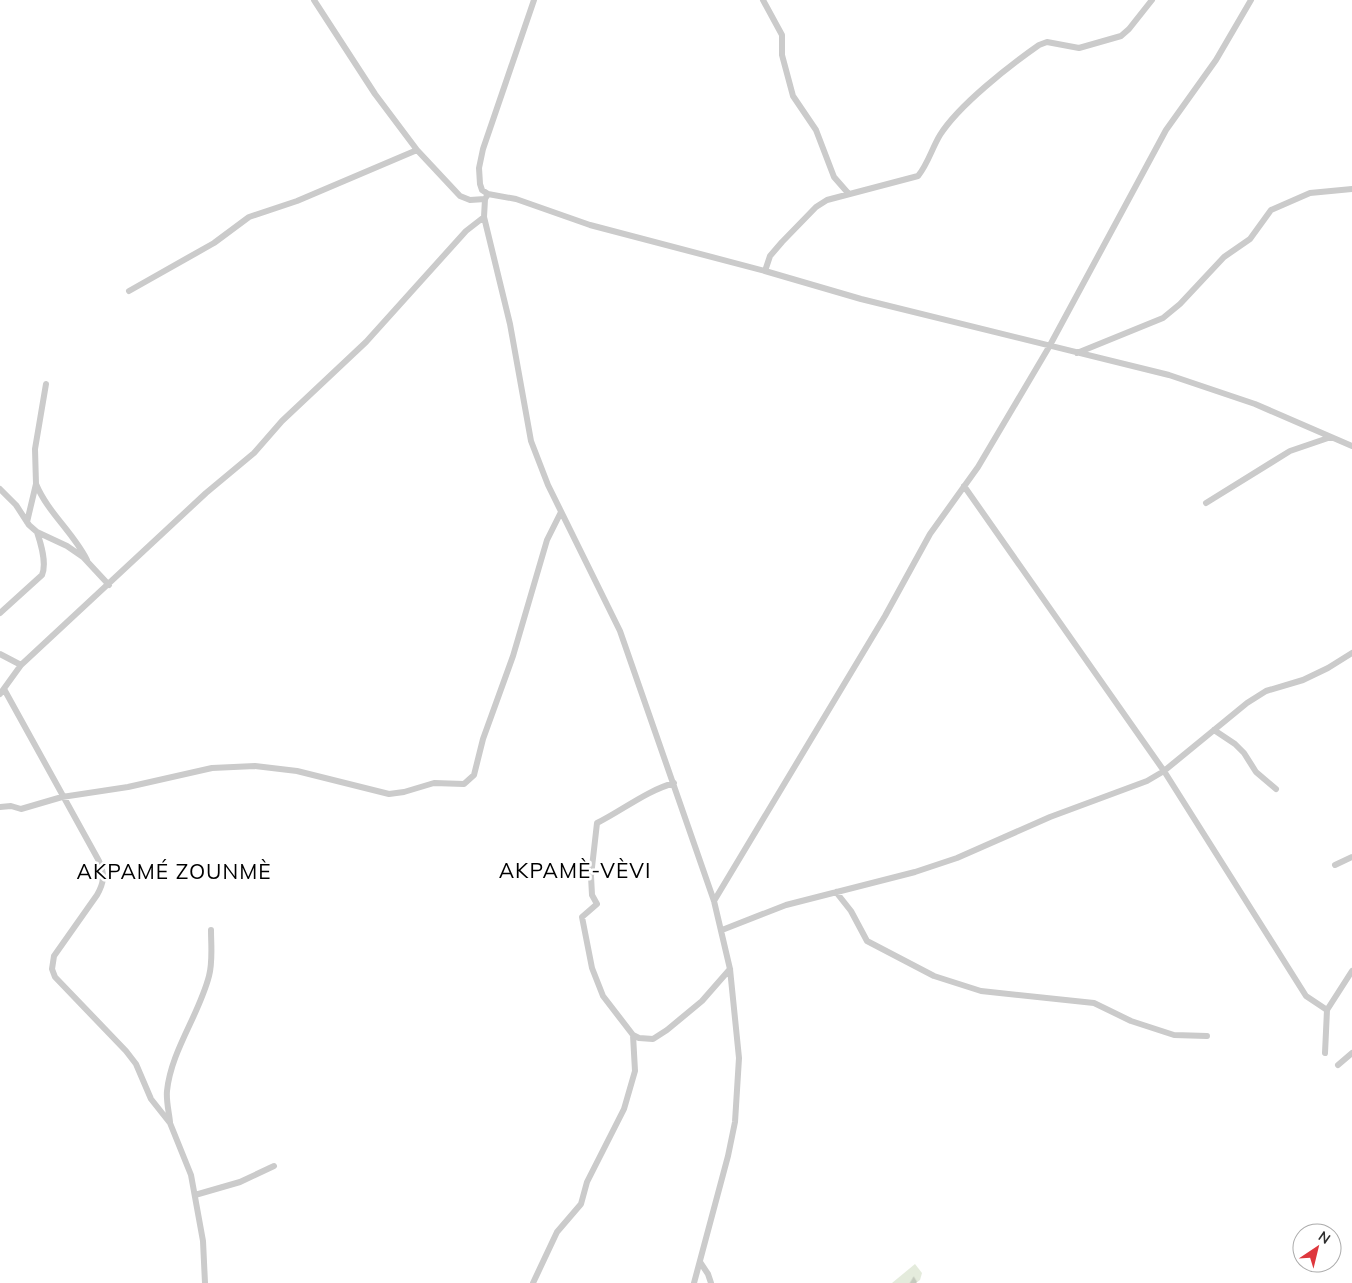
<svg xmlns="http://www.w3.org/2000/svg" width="1352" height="1283" font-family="Mulish,sans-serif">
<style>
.forest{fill:url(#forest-firs)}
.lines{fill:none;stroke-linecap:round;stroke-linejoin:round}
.street{stroke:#cbcbcb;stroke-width:6}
.labels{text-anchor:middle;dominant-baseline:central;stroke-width:5;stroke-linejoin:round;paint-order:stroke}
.quarter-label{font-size:21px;letter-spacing:1px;fill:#000;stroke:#fff}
</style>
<defs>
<pattern id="forest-firs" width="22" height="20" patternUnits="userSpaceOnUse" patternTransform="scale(1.25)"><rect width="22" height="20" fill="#e4ebdc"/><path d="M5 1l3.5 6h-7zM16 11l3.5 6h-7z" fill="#c4cabd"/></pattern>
</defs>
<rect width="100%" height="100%" fill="#fff"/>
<path class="forest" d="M915,1264L922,1273L920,1280L916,1283H892Z"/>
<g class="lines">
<path class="street" d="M314,0L375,94L417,150L460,196L470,200L485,199
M534,0L483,149L479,168L480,184L482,190L488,194L516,199L590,225L765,271L861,299L1169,375L1255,404L1352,446
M763,0L782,35V55L793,96L816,130L834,177L848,193
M488,194L485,199L484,217L510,324L531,441L548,485L620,631L714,901L730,969L739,1058L735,1122L728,1156L694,1283
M765,271L770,256L782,242L816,207L827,200L918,176C928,164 932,148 940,135C959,105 1009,66 1039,45L1047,42L1079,48L1121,36L1129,29L1152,0
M129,291L214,243L249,217L297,201L417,150
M1077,353L1163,318L1180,304L1224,257L1250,239L1271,210L1310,193L1352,189
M36,484C48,513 73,532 87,560
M964,486L1164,771L1306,996L1327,1010
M0,489L16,505L29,525L37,532L67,546L83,557L109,585
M1206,503L1290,451L1331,437
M27,522L36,484L35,449L46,384
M0,613L42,575C47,563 41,544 37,532
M0,654L21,665
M4,689L99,861C105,874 104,883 97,895L54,956L52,969L55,977L126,1051L136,1064L151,1099L170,1123L191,1175L203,1241L205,1283
M0,694L21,665L206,493L254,453L282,421L366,342L466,231L484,217
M1214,730L1235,744L1244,753L1256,772L1276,789
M674,783C646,791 623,810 597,823L591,876L592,895L597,904L582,917L592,968L603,996L633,1035L639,1038L653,1039L667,1030L702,1001L730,969
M0,807L11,806L21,809L62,797L128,787L212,768L255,766L297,771L389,794L404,792L434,783L464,784L474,775L483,739L513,656L547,540L561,512
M1335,865L1352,857
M836,892L851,911L867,941L934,976L981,991L1094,1003L1131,1021L1174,1035L1207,1036
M714,901L885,616L930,534L978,467L1049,347L1166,130L1216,60L1251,0
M722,930L786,905L915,872L957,858L1050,817L1147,781L1164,771L1247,703L1266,691L1303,680L1328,668L1352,653
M1325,1053L1327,1010L1352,971
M1338,1065L1352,1053
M170,1122C169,1112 166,1101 167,1091C171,1051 199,1015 209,976C213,961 211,946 211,930
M195,1195L240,1182L274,1166
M700,1262L708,1274L711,1283
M533,1283L557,1232L581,1204L587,1182L624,1109L635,1071L633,1035"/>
</g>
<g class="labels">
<g class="quarter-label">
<text x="575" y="870">AKPAMÈ-VÈVI</text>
<text x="174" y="871">AKPAMÉ ZOUNMÈ</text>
</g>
</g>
<g transform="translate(1317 1248) rotate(35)"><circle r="24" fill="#ffffff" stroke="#ababab"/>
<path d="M0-4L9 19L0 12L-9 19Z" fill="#de373d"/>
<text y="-8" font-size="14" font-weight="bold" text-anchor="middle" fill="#2e2e2e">N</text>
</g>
</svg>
